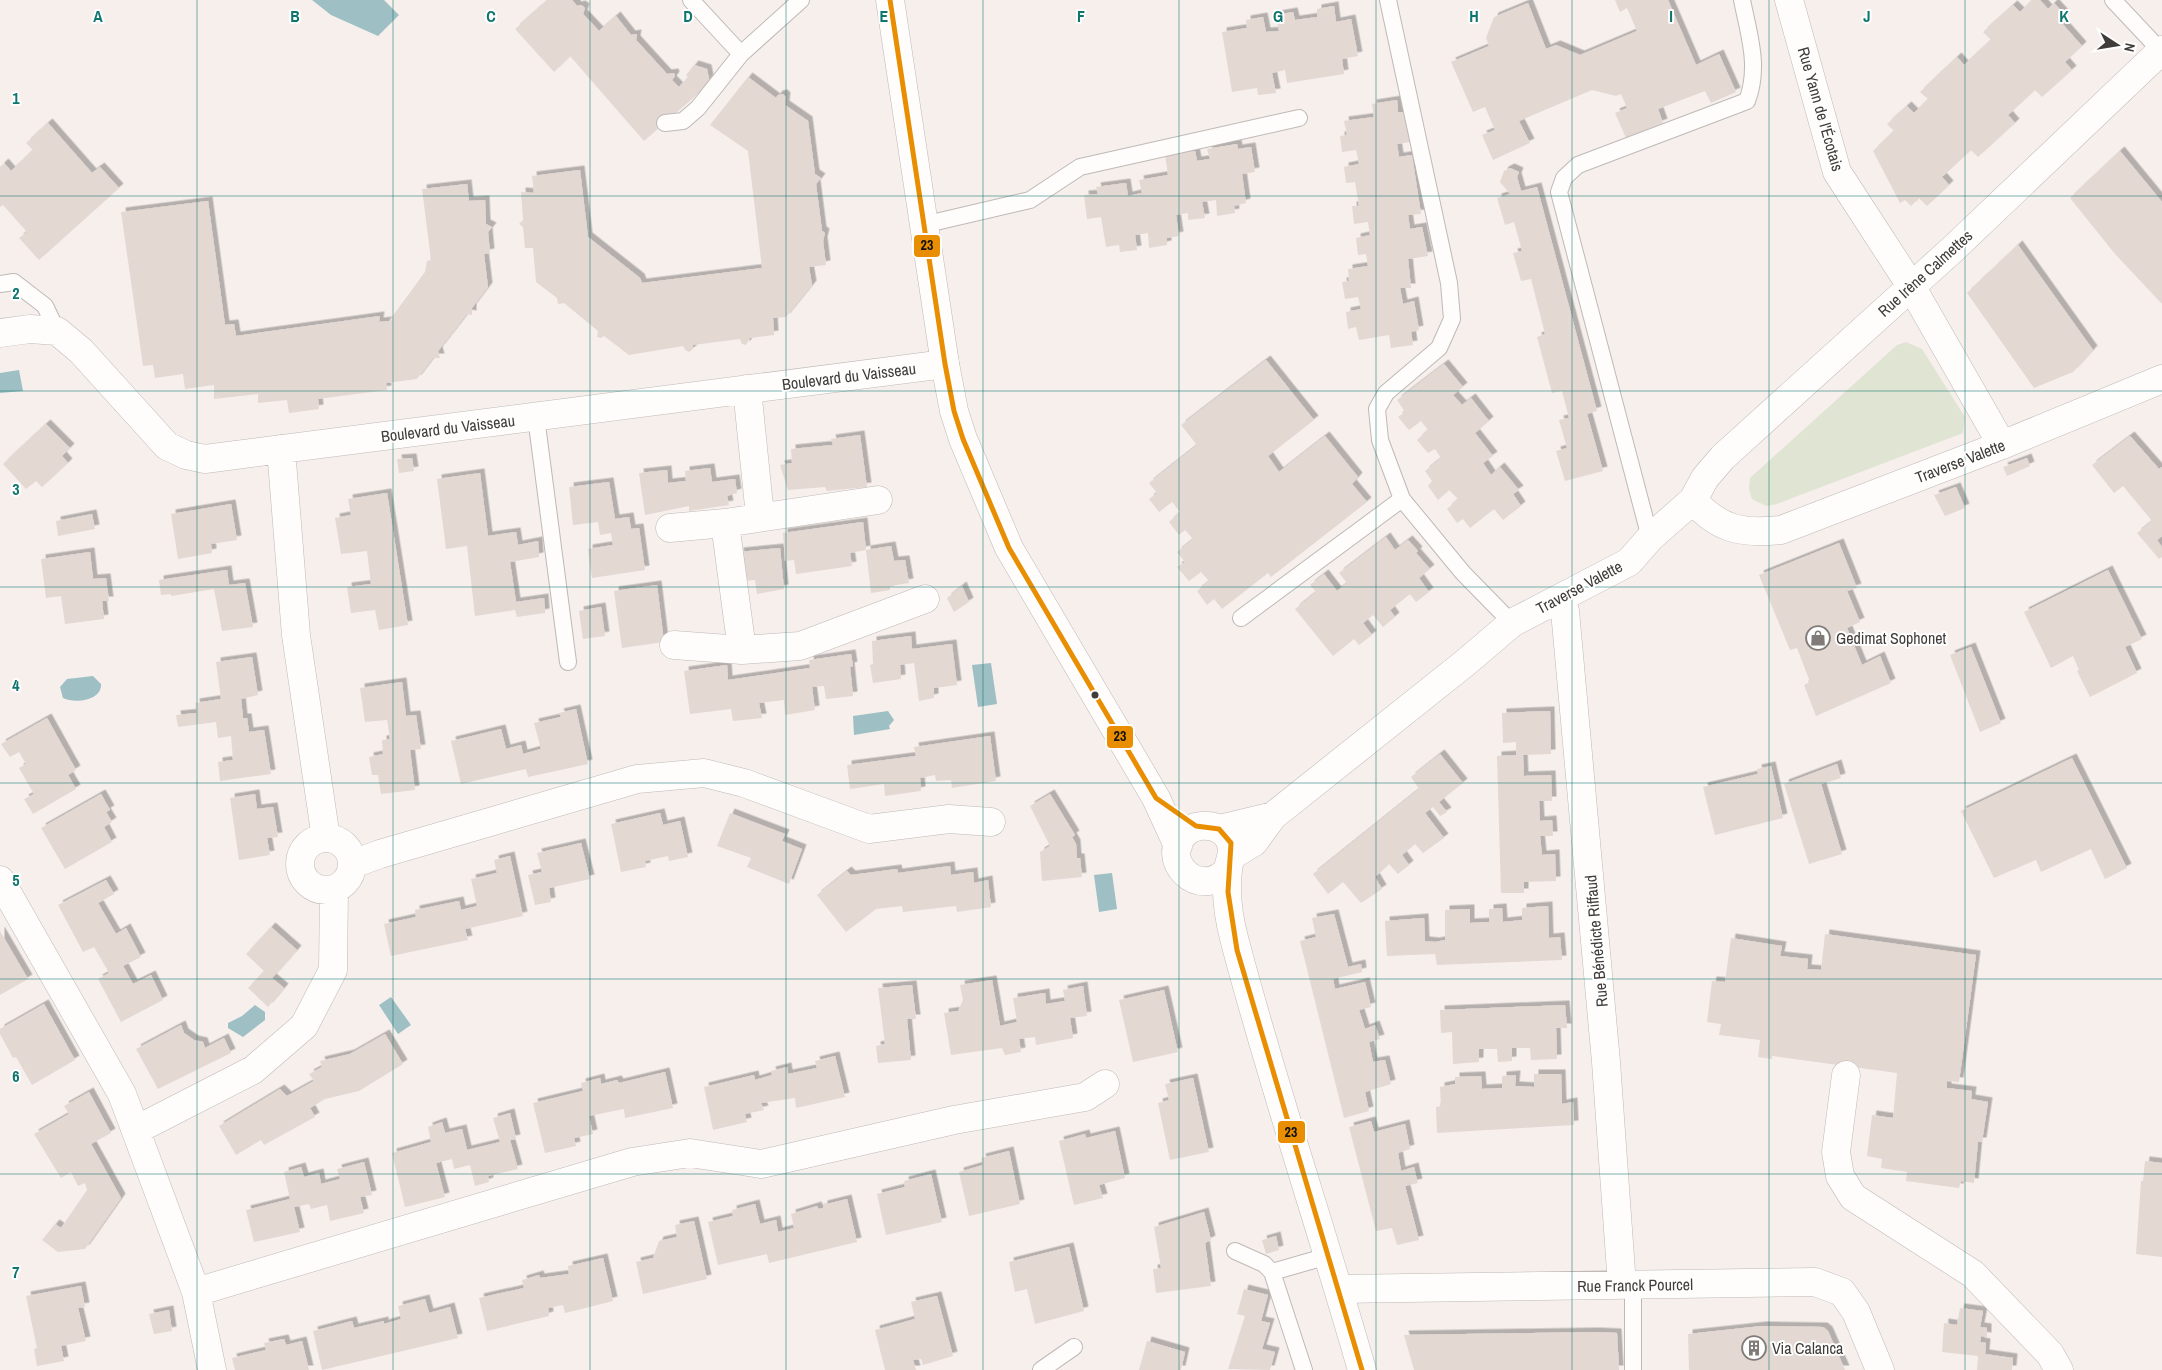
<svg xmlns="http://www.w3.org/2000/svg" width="2162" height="1370" font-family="'Archivo Narrow',sans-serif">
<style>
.green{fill:#e0e4d3}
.water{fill:#9ec0c4}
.building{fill:#e4d8d3;filter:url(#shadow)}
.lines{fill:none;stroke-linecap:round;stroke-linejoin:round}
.service-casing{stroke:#beb9b7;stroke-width:18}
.minor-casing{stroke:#beb9b7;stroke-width:29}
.tertiary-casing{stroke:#beb9b7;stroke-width:29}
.service{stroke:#fefdfc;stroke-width:16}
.minor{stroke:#fefdfc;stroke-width:28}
.tertiary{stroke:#fefdfc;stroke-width:28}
.bus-1-casing{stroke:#fefefe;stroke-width:9}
.bus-1{stroke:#e98e00;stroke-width:5}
.grid{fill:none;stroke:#0f766e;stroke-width:1;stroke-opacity:0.55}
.bus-dot{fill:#403c3a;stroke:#fefefe;stroke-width:2}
.labels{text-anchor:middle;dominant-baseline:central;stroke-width:4;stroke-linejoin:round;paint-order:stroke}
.street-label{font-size:16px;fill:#403c3a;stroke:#fefefe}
.poi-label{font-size:16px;fill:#403c3a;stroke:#fefefe;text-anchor:start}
.grid-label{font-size:16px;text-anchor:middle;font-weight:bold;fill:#0f766e;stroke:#fefefe;stroke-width:4;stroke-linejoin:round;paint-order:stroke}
.line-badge{stroke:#fefefe;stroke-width:2}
.pale-badge-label{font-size:14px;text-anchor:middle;font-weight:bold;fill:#111}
</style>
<defs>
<filter id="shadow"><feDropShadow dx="4.5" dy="-4.5" stdDeviation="0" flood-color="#0004"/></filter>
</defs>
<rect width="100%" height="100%" fill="#f6efec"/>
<path class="green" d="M1906,342L1922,349L1965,417L1963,433L1777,504L1766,506L1752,499L1749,489L1750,478L1897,345Z"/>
<path class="water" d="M312,0H384L399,15L378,36L331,15Z
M19,370L23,391L0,393V373Z
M991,663L997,704L978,707L972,665Z
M93,676L101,684C102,700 76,704 63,698L60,687L67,679Z
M888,711L894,720L889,726L890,729L854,735L853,716Z
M1112,873L1117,909L1099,912L1094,875Z
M391,997L411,1025L398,1034L379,1005Z
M255,1005L265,1012V1020L243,1037L228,1028V1023L242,1016Z"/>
<path class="building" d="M548,0H572L577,6L581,5L585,8L583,14L599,31L616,16L631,35L637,34L636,40L667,74L674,73L675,76L672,80L679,87L688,77L686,75L694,65L707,69L709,79L694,97L644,141L570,56L554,72L515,29Z
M1615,0H1668L1696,65L1719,54L1736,92L1711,103L1705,91L1658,109L1663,123L1626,138L1615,113L1627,108L1621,94L1616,96L1592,90L1519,121L1530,143L1493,160L1482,135L1495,130L1485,107L1473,112L1451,62L1489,46L1486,38L1494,17L1528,3L1546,49L1556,45L1580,55L1637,31L1627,8L1620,12Z
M2032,0H2040L2048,9L2054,3L2064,14L2059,20L2082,46L2065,62L2072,70L2042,97L2035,90L2008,115L2015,123L1978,157L1971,150L1942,177L1949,185L1927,206L1919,198L1911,206L1905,200L1900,203L1873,151L1894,131L1887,124L1907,106L1914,113L1928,99L1920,92L1957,57L1964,65L1991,40L1983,32L2013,5L2020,12Z
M1334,6L1336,22L1351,19L1358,56L1342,59L1344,74L1287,83L1285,70L1272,73L1276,93L1258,95L1257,88L1232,92L1222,32L1247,28L1246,20L1263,17L1266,32L1279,31L1276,15L1293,12L1295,20L1317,17V9Z
M748,77L776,98L778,95L783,94L786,97L785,105L808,121L815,174L821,178L816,184L822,231L825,233L823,241L826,265L809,267L812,285L786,317L773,318L774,335L750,338L746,345L742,344L740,339L693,345V349L689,352L685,350L683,346L629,355L604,336L601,338L597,337L598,331L564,303L558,304L557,298L536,282L533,248H525L523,227L519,224L523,220L521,192L534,193L532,176L580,170L588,237L640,278L642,283L762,268L748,151L710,125Z
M1397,100L1398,112H1404L1410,142L1397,144L1399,157L1412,155L1421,214L1408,215L1410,229L1422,227L1428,256L1408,259L1411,288H1400L1403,304L1414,301L1419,330L1411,332L1413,345L1391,348L1389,335L1359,340L1356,327L1348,329L1346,312L1361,309L1358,297L1345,299L1342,282L1349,281L1348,269L1368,266L1366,254L1358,255L1356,238L1370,235L1368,222L1354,224L1352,206H1359L1355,182L1346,183L1344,167L1359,164L1356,150L1342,152L1340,136L1347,135L1344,121L1374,117L1372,104Z
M48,123L92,173L100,167L119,188L39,260L19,238L27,232L3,205L0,207V167L4,163L11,171L33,150L26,143Z
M1237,144L1238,149L1251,147L1255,172L1242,174L1246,203L1234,206L1235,213L1217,216L1216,200L1202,202L1205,218L1188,220V213L1176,215L1179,236L1167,238V245L1149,248L1148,233L1135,235L1137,250L1120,252L1119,245L1106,247L1101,217L1087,219L1084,195L1098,194L1096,187L1126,183L1128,196L1142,193L1139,180L1168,175L1165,155L1195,151L1197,161L1210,159L1207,149Z
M2120,151L2162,202V304L2115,254L2070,198Z
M1510,168L1519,172L1517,177L1521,191L1537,187L1597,411L1587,414L1603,471L1565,481L1556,451L1567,448L1559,420L1569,418L1562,391L1552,393L1537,337L1545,334L1531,279L1521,281L1513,253L1522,251L1514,222L1505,225L1497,198L1510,194L1500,182L1504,171Z
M467,184L469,201L485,200L486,224L492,227L488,232L490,253L484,254L488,287L472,308V315L467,314L438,351L440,358H433L417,379L386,383L387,390L318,399L319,409L289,413L287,400L258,403V394L214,399V385L185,389L183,374L155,378L153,365L143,366L121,212L208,201L225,325L234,324L236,336L380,316L379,322L389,321L425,272L427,261L431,260L422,189Z
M2018,245L2093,350L2073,372L2034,388L1967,293Z
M1266,360L1314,420L1268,456L1279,472L1325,436L1358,477L1352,484L1367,502L1271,577L1268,573L1222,609L1214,599L1207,605L1197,591L1209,581L1201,572L1189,581L1177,567L1185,562L1177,552L1193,539L1185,530L1179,535L1169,522L1180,512L1172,502L1159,512L1149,499L1157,493L1149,483L1197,445L1181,425Z
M1444,364L1463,387L1453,395L1462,405L1471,398L1489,421L1475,433L1493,456L1483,463L1491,475L1500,467L1519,490L1513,494L1521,506L1503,520L1494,509L1470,528L1463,519L1457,523L1447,509L1458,499L1449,490L1438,500L1428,486L1432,481L1425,471L1441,458L1435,449L1428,453L1417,440L1428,430L1421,421L1409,430L1398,417L1405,412L1397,400Z
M46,424L70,448L62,456L68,463L42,487L36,481L26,489L3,464Z
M860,435L867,487L827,491L825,487L788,490L780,465L792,463L791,449L833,445L831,439Z
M2130,436L2159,469L2162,467V536L2157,540L2162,547V557L2159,559L2137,533L2152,521L2123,486L2114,493L2092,465Z
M412,458L414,471L399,473L397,459Z
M2027,458L2030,466L2007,476L2003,467Z
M710,468L712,482L735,479L737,493L727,496L729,505L689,511V506L645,515L639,473L667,470L668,483L686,481L685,471Z
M480,473L488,536L516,532L518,545L538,541L539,557L510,562L516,602L544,598L545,613L517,617L515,610L475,616L467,546L446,549L437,479Z
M609,482L615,519L629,517L631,529L639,528L645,570L592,578L588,549L613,545L611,533L600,535L598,522L573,525L569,487Z
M1956,487L1965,508L1945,516L1934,495Z
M387,493L408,625L379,630L375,610L351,613L347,587L371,584L367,551L341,554L335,518L351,515L348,499Z
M231,504L237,540L211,544L212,553L178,559L171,514Z
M92,514L95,529L58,536L56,521Z
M863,522L866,550L850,553L852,566L796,574L794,560L785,561L783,533Z
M1386,537L1395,550L1408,540L1418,551L1416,553L1430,569L1419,578L1429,592L1416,602L1410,594L1390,610L1395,617L1383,627L1373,615L1363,623L1372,635L1359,645L1354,639L1333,656L1295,609L1316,592L1310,585L1324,574L1337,591L1347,583L1339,573Z
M1839,543L1857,588L1847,591L1860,622L1847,628L1862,665L1880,656L1891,683L1816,716L1804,685L1810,682L1797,648L1790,650L1759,575Z
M891,546L894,561L905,560L909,583L890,586V590L871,593L866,550Z
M780,548L784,589L757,594L755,580L743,581L739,552Z
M90,552L93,579L106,578L109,601H102L104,619L65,624L61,596L46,598L41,559Z
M227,570L229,585L245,583L253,627L222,631L214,589L171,596V594L161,595L159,580Z
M2108,570L2142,639L2125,647L2137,673L2090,697L2077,671L2079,670L2073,656L2051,668L2024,612Z
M657,585L664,642L622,648L614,591Z
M962,586L969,602L954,612L947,598Z
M601,607L605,636L583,639L579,611Z
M911,636L912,649L952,644L957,685L934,688V698L919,701L914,663L900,665L901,679L873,683L870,665L873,664L872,641Z
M1971,647L2001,723L1980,732L1950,655Z
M851,654L853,666L850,667L853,696L826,699L824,686L812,687L815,710L785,715L784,700L759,703L762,718L733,721L731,709L690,714L684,671L727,665L728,680L810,668L809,660Z
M252,657L258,695L241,699L243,718H247L249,732L264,730L271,774L220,781L218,762L233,760L231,736L218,738L216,722L178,727L176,715L197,713L195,703L221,699L216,662Z
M402,682L406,716L416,715L421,749L410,750L415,790L381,794L378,775H372L369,757L383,754L382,740L390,739L387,720L365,722L360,688Z
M576,709L588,764L528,777L526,769L461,784L451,741L501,729L506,749L521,745L523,754L541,749L534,723L561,717L559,713Z
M1550,711L1551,754L1523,755L1524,776L1551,775L1552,801H1539L1540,821L1552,820L1553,836H1540L1542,855L1555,854L1556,881L1524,882V893H1501L1497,756L1516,755V742L1503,743L1502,713Z
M47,718L76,770L68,775L76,789L33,814L24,799L34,794L19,768L26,764L19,752L10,757L1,744Z
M990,736L996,781L952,788L951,780L936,781L935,775L920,778L921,791L885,796L884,784L850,789L847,765L916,756L914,747Z
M1440,754L1463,783L1439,802L1447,812L1440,816L1433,807L1425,813L1444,838L1423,853L1415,844L1402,855L1409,865L1398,874L1389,864L1375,877L1382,889L1361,903L1343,882L1328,894L1313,874L1419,789L1411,777Z
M2072,758L2127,868L2105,879L2091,849L2041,872L2036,860L1994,878L1961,811Z
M1837,764L1841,778L1821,784L1842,854L1809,864L1784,784Z
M1771,766L1783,818L1715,835L1703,787L1758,774L1757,769Z
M101,794L110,810L106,812L112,822L104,827L112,842L65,869L41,828Z
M255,794L257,809L273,807L278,837L267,838L270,855L239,860L230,798Z
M1050,794L1075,835L1072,837L1076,844L1077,858H1080L1082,877L1042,881L1040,852L1050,846L1030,806Z
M660,813L663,825L680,821L688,857L669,861L668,856L645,861L646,867L621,872L611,824Z
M730,813L785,834L782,841L802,849L789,884L747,867L751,858L717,846Z
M581,843L590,879L549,888L551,902L535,905L528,875L542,872L537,853Z
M510,856L523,916L465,929L468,940L391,956L384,924L416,917L415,910L459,901L461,910L477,906L471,879L497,873L494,860Z
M950,866L951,875L973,872L974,883L988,880L991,907L957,912L956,906L903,912L902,906L876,909L846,932L817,895L847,871L851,875L897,869L898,873Z
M106,880L114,894L98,903L116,934L126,928L141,957L123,966L133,984L151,975L163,1000L121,1022L98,979L109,973L94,947L83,952L58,905Z
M1548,906L1549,938L1560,937L1562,960L1437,965L1435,954L1387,956L1385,921L1424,918L1425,941L1435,942L1445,940V910L1470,909V923L1489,922V909L1502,908L1503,922L1522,920V908Z
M1334,914L1348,967L1361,964L1362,972L1333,979L1335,989L1365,982L1371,1007L1359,1010L1365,1029L1375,1025L1380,1039L1369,1042L1373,1062L1385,1060L1391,1084L1365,1092L1369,1111L1344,1118L1300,941L1316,937L1312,918Z
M271,927L297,950L272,978L284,988L268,1007L248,988L264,971L246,954Z
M0,931L28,979L0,995Z
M1825,934L1976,955L1959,1082L1947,1081V1088L1972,1091L1971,1099L1988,1102L1982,1142H1978L1974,1183L1961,1181L1959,1188L1906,1181L1907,1172L1881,1168L1882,1159L1867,1156L1872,1115L1893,1118L1897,1073L1772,1056V1059L1758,1057L1760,1040L1719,1035L1721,1024L1707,1022L1712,981L1725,982L1731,938L1782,946L1780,956L1808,959L1807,969L1821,970Z
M992,980L1000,1026L1017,1022L1013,998L1045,993L1046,1004L1065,1001L1063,990L1083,986L1087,1016L1070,1018L1073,1038L1036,1045L1035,1037L1019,1039L1021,1052L1005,1055L1002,1048L951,1055L944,1013L958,1011L963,1000L960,985Z
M912,985L916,1019H907L911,1060L878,1063L876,1046L885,1044L878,988Z
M1164,990L1178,1052L1133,1062L1119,1000Z
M44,1004L75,1060L32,1085L16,1057L13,1058L0,1034V1029Z
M1565,1005L1567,1028H1556L1557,1059L1531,1060L1530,1048H1512V1061L1498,1062L1497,1049H1479V1062L1453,1064L1452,1032L1441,1033L1440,1010Z
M181,1025L184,1033L194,1040L203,1042L205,1048L224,1038L231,1053L158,1089L136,1049Z
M385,1034L403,1064L359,1091L325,1099L310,1108L315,1117L264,1145L261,1140L236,1155L219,1126L280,1089L287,1096L314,1081L309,1074L322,1067L320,1061L350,1054Z
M835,1056L845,1097L796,1108L795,1098L761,1103L764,1110L745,1114L747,1122L713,1130L704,1087L754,1075L755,1080L772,1075L771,1071L787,1067L788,1074L817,1068L815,1061Z
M665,1072L673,1108L625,1118L624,1109L589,1116L593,1134L574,1138L576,1146L545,1153L533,1103L583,1091L581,1083L600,1078L601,1084L617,1080L619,1083Z
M1534,1074H1561L1562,1104L1573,1102L1574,1125L1437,1133L1436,1107L1441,1106L1440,1087L1455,1084V1077L1481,1076L1482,1089L1502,1088V1076L1516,1075L1515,1086L1534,1087Z
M1193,1078L1209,1152L1170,1160L1158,1103L1169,1100L1165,1084Z
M89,1092L111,1133L91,1144L121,1198L85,1249L58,1252L42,1240L55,1224L61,1228L87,1190L85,1183L78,1186L71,1172L61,1178L34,1134L69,1114L64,1106Z
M510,1113L516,1139L510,1140L518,1169L488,1176L489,1182L475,1186L470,1165L454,1169L452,1159L436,1163L445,1197L405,1207L392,1153L431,1142L428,1127L442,1122L445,1133L462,1129L467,1150L500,1142L493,1118Z
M1371,1121L1374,1132L1405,1124L1410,1149L1398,1153L1401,1171L1414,1167L1416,1176L1418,1183L1405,1186L1419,1240L1397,1245L1392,1228L1376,1231L1349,1127Z
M1115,1131L1125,1178L1099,1185L1103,1198L1074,1205L1059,1141L1085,1134L1086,1138Z
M1009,1151L1020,1204L969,1216L959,1172L983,1165L981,1158Z
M2145,1161L2162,1163V1257L2136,1254L2141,1181H2143Z
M364,1162L372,1195L360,1197L364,1213L330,1221L327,1205L311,1209L309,1204L294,1207L300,1232L254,1242L246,1210L290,1199L284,1172L301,1167L304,1177L319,1173L321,1184L340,1179L337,1169Z
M931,1174L942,1222L886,1235L877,1194L905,1187L904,1181Z
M847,1199L857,1242L769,1263L767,1254L718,1265L708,1222L733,1216L732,1210L755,1204L760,1224L776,1220L778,1232L794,1228L791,1214L817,1206L818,1209L823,1208V1205Z
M1204,1212L1211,1240L1205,1243L1211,1286L1156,1293L1153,1269L1161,1268L1154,1227Z
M694,1221L707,1279L643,1294L636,1262L653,1258L659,1241L677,1237L675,1225Z
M1276,1236L1279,1250L1266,1254L1262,1240Z
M1069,1247L1084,1311L1035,1324L1027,1289L1015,1292L1009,1262Z
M603,1258L613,1301L565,1313L563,1305L548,1308L549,1316L487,1331L479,1298L524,1288L522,1280L539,1275L540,1278L569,1274L568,1266Z
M81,1286L85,1307L78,1308L86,1341L61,1346L64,1361L37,1366L34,1349L37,1348L26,1296Z
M1244,1289L1268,1295L1261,1321L1270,1323L1262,1349L1275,1352L1270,1370L1228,1369L1245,1316L1237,1314Z
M937,1296L953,1356L923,1365L921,1359L913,1360L916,1370H885L875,1330L915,1319L911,1302Z
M425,1299L429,1313L450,1307L458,1338L322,1370L313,1331L352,1321L354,1328L384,1321V1324L401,1319L398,1306Z
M1960,1308L1983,1311L1980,1327L1987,1328V1337L1981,1336L1980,1342L1986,1343L1985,1354L2013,1358L2012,1370H1977L1978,1356L1942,1352L1944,1323L1957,1325Z
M169,1310L172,1331L154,1334L149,1314Z
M1762,1326L1823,1327L1828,1331L1845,1370H1689L1688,1334Z
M1594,1332L1617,1333L1619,1370H1414L1404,1335Z
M284,1339L286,1345L302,1341L309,1370H235L232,1358L266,1350L264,1343Z
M1147,1341L1185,1352L1181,1370H1139Z"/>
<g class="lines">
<g class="service-casing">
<path id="service" d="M691,0L741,54
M1388,0L1449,283L1452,319L1439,348L1386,393L1377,409L1380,440L1402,499L1463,573L1512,623
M2113,0L2161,51
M665,123L683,121L698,108L741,54L801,0
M923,225L1030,200L1080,167L1299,118
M0,284L14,282L45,306L57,331
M536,417L568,662
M1650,538L1559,192L1564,178L1578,165L1747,101C1760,67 1749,35 1742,0
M1241,618L1402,499
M1235,1251L1264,1264L1272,1272
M1041,1370L1074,1347
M1304,1370L1272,1272L1328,1256
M1633,1370V1284"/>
</g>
<g class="minor-casing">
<path id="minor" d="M1789,0L1837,172L1911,286L2002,445
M0,333L30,329L57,331L81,351L167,446L186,455L205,459L945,364
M747,389L760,516
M281,449L296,635L324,825L323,838
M1693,500C1719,530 1743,534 1781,530L2002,445L2162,379
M725,523L742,650
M670,528L725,523L878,500
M1560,598L1565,611L1606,1062L1622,1285
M674,645L742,650L800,646L925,599
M1219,829L1273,816
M300 864a26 26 0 1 1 52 0a26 26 0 1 1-52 0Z
M1233,855L1254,842L1273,816L1465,663L1512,623L1629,562L1650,538L1693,500L1705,478L1723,457L1954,248L2162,50
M353,864L380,854L637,779L704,773L744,783L869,829L949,819L991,822
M0,880L122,1094L196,1292L212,1370
M1846,1075L1836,1152L1840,1176L1853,1197L1973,1274L2050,1354L2059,1370
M136,1130L253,1070L304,1026L333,970L334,890
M1339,1289L1815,1282L1842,1292L1856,1312L1880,1370
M196,1292L632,1162L690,1153L761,1164L954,1120L1085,1097L1105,1084"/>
</g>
<g class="tertiary-casing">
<path id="tertiary" d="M890,0L945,364L954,411L963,439L1009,548L1156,798L1178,846
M1228,870C1198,902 1158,858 1185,833C1198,821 1223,824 1230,841C1235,853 1229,859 1228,870C1225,893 1229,920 1235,942C1273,1086 1321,1227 1362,1370"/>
</g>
<use href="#service" class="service"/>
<use href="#minor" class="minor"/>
<use href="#tertiary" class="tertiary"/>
<g class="bus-1-casing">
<path id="bus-1" d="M890,0L945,364L954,411L963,439L1009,548L1156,798L1196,826L1219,829L1231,843L1228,892L1237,950L1362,1370"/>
</g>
<use href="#bus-1" class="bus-1"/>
</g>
<path class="grid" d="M197,0V1370M393,0V1370M590,0V1370M786,0V1370M983,0V1370M1179,0V1370M1376,0V1370M1572,0V1370M1769,0V1370M1965,0V1370M0,196H2162M0,391H2162M0,587H2162M0,783H2162M0,979H2162M0,1174H2162"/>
<defs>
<g id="shop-ring" transform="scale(1.25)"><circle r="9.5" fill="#fefefe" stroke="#807b78" stroke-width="1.5"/><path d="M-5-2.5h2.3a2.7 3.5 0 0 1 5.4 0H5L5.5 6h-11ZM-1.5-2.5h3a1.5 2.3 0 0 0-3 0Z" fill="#807b78"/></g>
<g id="building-ring" transform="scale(1.25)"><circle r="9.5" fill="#fefefe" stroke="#807b78" stroke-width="1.5"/><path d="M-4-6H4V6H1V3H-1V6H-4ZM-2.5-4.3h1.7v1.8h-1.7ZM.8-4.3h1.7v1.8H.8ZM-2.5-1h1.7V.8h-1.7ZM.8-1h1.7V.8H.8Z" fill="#807b78"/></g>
</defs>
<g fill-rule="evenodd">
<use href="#shop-ring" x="1818" y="638"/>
<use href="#building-ring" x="1754" y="1348"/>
</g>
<circle class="bus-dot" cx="1095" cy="695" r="4.5"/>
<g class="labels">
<g class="street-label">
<text transform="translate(1821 109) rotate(74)">Rue Yann de l'Écotais</text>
<text transform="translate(1925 273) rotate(-42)">Rue Irène Calmettes</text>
<text transform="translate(849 376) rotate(-7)">Boulevard du Vaisseau</text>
<text transform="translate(448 428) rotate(-7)">Boulevard du Vaisseau</text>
<text transform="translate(1960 461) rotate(-21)">Traverse Valette</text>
<text transform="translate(1579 587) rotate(-28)">Traverse Valette</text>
<text transform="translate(1596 941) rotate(-95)">Rue Bénédicte Riffaud</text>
<text transform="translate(1635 1285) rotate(-1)">Rue Franck Pourcel</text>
</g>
<g class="poi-label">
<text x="1836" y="638">Gedimat Sophonet</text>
<text x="1772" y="1348">Via Calanca</text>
</g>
</g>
<g class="grid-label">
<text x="98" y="22">A</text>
<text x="295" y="22">B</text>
<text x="491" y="22">C</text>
<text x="688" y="22">D</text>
<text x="884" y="22">E</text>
<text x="1081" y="22">F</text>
<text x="1278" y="22">G</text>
<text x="1474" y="22">H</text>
<text x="1671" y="22">I</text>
<text x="1867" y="22">J</text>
<text x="2064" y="22">K</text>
<text x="16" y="104">1</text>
<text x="16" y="299">2</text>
<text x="16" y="495">3</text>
<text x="16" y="691">4</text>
<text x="16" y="886">5</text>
<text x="16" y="1082">6</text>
<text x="16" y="1278">7</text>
</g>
<g class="line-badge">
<rect x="913" y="234" width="28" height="24" rx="5" fill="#e98e00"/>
<rect x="1106" y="725" width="28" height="24" rx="5" fill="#e98e00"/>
<rect x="1277" y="1120" width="29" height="24" rx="5" fill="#e98e00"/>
</g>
<g class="pale-badge-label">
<text x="927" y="250">23</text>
<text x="1120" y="741">23</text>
<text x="1291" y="1137">23</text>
</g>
<g transform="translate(2117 45) rotate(102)" stroke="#fefefe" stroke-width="4" paint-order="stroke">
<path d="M0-4L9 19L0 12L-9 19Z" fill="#403c3a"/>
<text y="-8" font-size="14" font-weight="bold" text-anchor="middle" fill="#403c3a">N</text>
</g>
</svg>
